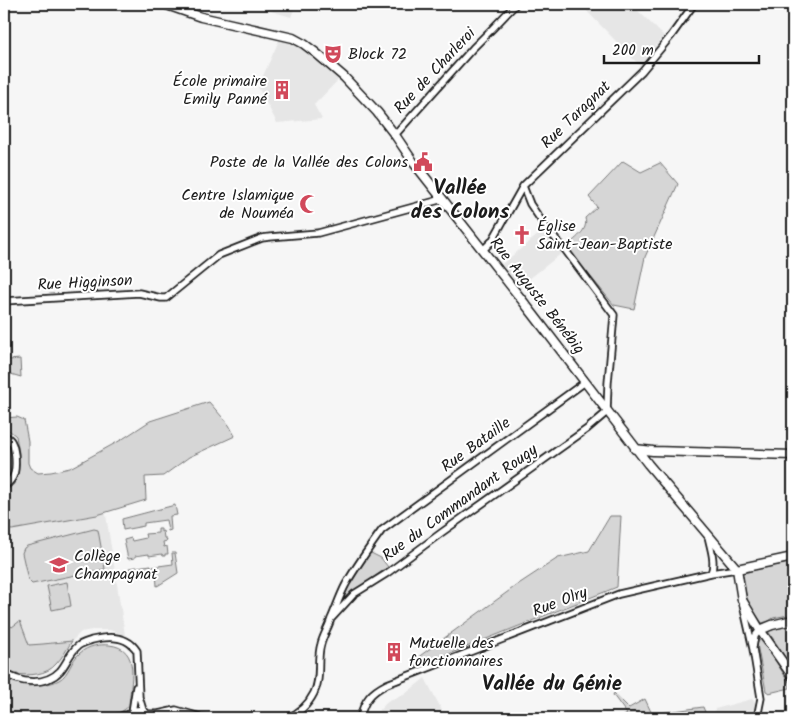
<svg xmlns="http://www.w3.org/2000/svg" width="797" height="722" font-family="Kalam,sans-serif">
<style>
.built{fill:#e6e6e6}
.green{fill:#d6d6d6;stroke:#797979}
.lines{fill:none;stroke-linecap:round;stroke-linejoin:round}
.minor-casing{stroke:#1c1c1c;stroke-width:9}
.major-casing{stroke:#1c1c1c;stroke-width:11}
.minor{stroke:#fff;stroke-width:5.5}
.major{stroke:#fff;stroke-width:8}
.labels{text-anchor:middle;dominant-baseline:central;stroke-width:4;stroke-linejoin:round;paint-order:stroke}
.poi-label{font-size:16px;fill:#1c1c1c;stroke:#fff;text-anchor:start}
.street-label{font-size:16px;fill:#1c1c1c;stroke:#fff}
.district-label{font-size:21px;font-weight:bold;fill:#1c1c1c;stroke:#fff}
</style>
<rect width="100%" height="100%" fill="#f6f6f6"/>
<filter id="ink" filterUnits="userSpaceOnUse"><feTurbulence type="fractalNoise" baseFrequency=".02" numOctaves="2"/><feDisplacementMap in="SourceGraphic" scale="10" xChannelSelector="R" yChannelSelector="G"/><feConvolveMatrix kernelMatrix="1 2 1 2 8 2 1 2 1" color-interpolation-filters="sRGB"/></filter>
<g filter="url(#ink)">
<path class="built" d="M274,4H296L291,17L271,11Z
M580,4H631L664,36L640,66Z
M281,36L293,38L342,76L314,105L322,119L277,123L258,87Z
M544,230L562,253L519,287L502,264Z
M97,458L125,635L110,630H92L81,632L72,641L56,665L46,672L4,663V500Z
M425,678L446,718H374L375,715L389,700L404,695Z
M752,699L756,704L753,718H712L715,709Z"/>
<path class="green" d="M623,161L641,172L660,163L678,184L645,257L634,309L614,305L566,247C574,239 589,231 585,218L597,207L589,197Z
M4,341H9V360L20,359L21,377L4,372Z
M209,402L229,425L235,436L189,457L163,476L145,477L146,500L97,515L12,530L4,529V491L9,489L14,484L17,470L19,453L16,436L4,426V418L17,417L24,420L28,441V463L30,468L38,473L51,472L70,468L121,440L150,421Z
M175,505L177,515L170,516L171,530L168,531L166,520L144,523V526L123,530L122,519Z
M610,516H621L617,587L416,667L417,658L517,585L558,558L589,551Z
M94,529L98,530L105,569L32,584L28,580L22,553L24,548L27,546Z
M158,529H161V532L163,531L164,538H166L167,541L163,542L164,547L167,546L168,554H165V556H163L162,554L149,556V554L135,556V558L128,559L124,540L131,538L132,541L146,538L145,534L158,533Z
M367,551L381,558L388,567L341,600L356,569Z
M172,553H175L178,573L159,585L157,586L156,572H152V569L130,573L129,568L151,565V567L173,564Z
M793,562V614L773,618L769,621L762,623L748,602L741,574L743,572Z
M67,582L71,606L52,610L47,586Z
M4,621L12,627L20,621L29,645L43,644L72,641C67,649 62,658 56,664C47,675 29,676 16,674L28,686C38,685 50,685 59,680C69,675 71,660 80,653C88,646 99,644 109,645C142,648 130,684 129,706C124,711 117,713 113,718H4Z
M793,625V669L768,631Z
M761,638L790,684V688L769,693L766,691L757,644Z
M614,693L629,708L645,699L652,714L703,707L707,717L706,718H621L627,714L613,695Z"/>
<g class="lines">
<g class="minor-casing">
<path id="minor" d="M395,135L473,48L493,28L516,4
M483,250L492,241L523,186L642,71L671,36L694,4
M4,301L139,293L161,298H166L219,255L262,238L270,237L318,233L443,199
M4,435C7,437 11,439 12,443C14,446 14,451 15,455C16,468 16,479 4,486
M708,536C710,547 716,562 711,573
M743,605L753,649L761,698L757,718
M331,619L354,594L386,574L441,533L587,429L607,412L608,383L614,315L563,247L547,229L530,204L523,186
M753,647L755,636L760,630
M4,672C19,684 46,686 60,671C67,663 70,652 78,646C82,643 87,642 92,640C108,636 127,635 137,651L139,697L143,710
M132,712L136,687
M148,714H158L176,710L204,718
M113,718L129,714
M127,718C133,707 145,707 150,718
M174,718L189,715
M287,718C300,713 308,705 314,693C322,677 316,660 321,644C323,636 328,628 331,619C336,608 340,595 346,584C357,565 369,548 382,530L585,382
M360,718C364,700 371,692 387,684L619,594L711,573L737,569"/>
</g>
<g class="major-casing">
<path id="major" d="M164,4L201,17L293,38L304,44L316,53L344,77L377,112L395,135L414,163L533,314L648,464L737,569L742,600L760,630L793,677
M635,449L653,451L793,455
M737,569L793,557
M760,630L772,625L793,620"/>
</g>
<use href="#minor" class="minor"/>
<use href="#major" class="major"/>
</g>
</g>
<defs>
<g id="theatre-bare" transform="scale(1.5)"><path d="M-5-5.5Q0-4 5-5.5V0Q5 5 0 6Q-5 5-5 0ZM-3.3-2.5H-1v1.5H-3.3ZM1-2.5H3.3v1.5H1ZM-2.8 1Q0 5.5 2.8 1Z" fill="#d1495b" stroke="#fff" stroke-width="2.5" paint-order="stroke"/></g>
<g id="building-bare" transform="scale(1.5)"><path d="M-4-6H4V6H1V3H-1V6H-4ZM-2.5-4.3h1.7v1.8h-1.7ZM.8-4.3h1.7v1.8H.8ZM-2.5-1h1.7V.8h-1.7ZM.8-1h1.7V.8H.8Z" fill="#d1495b" stroke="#fff" stroke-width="2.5" paint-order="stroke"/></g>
<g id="civic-bare" transform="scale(1.5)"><path d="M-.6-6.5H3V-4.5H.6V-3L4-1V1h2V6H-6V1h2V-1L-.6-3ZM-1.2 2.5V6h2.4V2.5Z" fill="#d1495b" stroke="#fff" stroke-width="2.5" paint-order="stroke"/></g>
<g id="mosque-bare" transform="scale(1.5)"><path d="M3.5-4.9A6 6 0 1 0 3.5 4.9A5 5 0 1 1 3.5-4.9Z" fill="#d1495b" stroke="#fff" stroke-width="2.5" paint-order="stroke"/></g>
<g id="church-bare" transform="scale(1.5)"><path d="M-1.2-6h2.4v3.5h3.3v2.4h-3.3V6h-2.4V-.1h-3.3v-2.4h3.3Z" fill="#d1495b" stroke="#fff" stroke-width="2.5" paint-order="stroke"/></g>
<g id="school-bare" transform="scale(1.5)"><path d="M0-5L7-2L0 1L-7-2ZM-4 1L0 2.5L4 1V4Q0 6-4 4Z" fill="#d1495b" stroke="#fff" stroke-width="2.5" paint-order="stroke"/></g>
</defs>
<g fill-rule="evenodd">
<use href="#theatre-bare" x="333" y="54"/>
<use href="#building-bare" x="282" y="90"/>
<use href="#civic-bare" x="423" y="162"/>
<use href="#mosque-bare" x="309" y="204"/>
<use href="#church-bare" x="522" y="235"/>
<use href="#school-bare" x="59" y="565"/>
<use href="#building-bare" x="394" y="652"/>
</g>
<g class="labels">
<g class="poi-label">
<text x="348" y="54">Block 72</text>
<text x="267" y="81" text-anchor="end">École primaire<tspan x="267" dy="18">Emily Panné</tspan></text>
<text x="408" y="162" text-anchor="end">Poste de la Vallée des Colons</text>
<text x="294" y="195" text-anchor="end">Centre Islamique<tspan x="294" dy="18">de Nouméa</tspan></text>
<text x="537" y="226">Église<tspan x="537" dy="18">Saint-Jean-Baptiste</tspan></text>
<text x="74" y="556">Collège<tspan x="74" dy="18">Champagnat</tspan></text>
<text x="409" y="643">Mutuelle des<tspan x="409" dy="18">fonctionnaires</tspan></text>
</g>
<g class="street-label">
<text transform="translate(435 71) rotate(-47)">Rue de Charleroi</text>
<text transform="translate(576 115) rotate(-44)">Rue Taragnat</text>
<text transform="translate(85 283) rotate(-3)">Rue Higginson</text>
<text transform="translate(537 296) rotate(52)">Rue Auguste Bénébig</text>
<text transform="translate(476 445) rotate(-36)">Rue Bataille</text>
<text transform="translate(460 503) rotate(-36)">Rue du Commandant Rougy</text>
<text transform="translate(560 602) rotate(-21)">Rue Olry</text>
</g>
<g class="district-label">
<text x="460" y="188">Vallée<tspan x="460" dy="24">des Colons</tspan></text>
<text x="552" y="684">Vallée du Génie</text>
</g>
</g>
<rect width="797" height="722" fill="none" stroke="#fff" stroke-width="20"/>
<rect x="10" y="10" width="777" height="702" fill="none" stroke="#1c1c1c" stroke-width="2" filter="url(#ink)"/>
<path d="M604 55v8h155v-8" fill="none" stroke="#1c1c1c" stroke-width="2.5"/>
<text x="612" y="55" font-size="15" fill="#1c1c1c" stroke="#ffffff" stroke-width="4" paint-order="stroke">200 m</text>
</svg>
